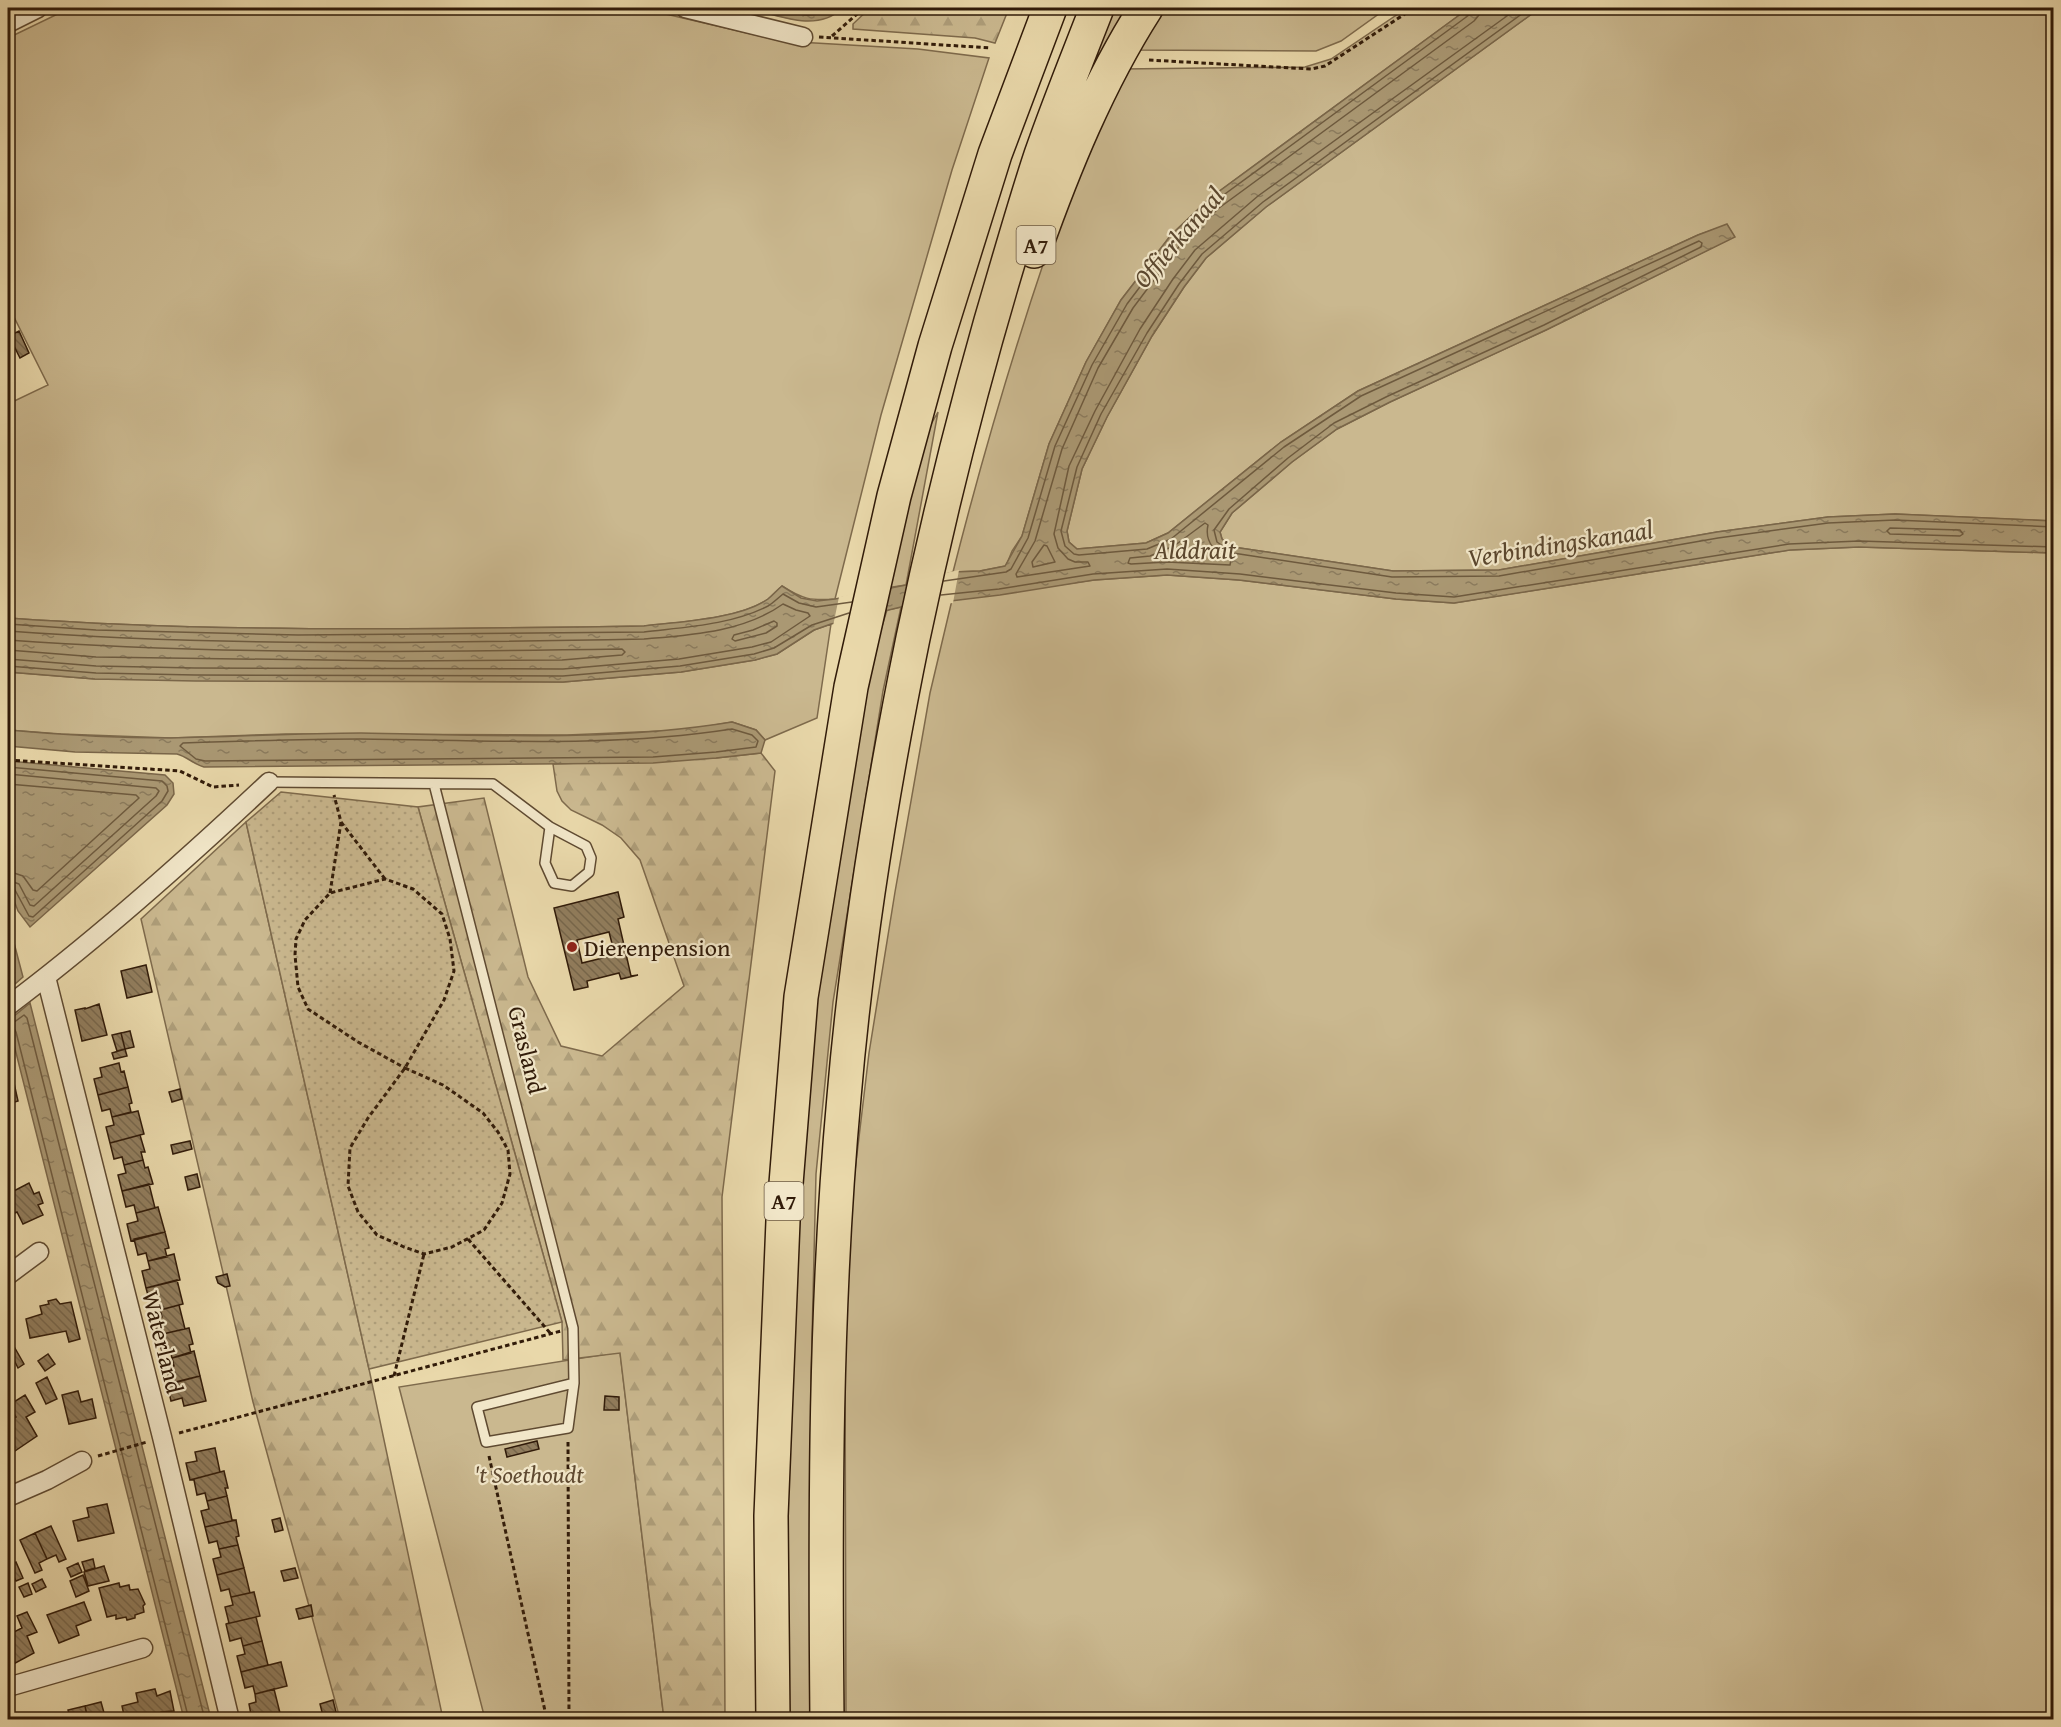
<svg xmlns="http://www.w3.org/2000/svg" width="2061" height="1727" font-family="'Gentium Book Plus',serif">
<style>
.green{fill:#cab88f;stroke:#7e6a4c;stroke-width:1.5}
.forest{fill:url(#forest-firs);stroke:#7e6a4c;stroke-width:1.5}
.park{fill:url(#park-dots);stroke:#7e6a4c;stroke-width:1.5}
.water{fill:url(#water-ripples);stroke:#7a6649;stroke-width:1.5}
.pier{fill:#e9d8aa}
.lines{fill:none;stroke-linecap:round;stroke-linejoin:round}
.shore{stroke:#6e5a3e;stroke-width:1.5}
.building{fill:url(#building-back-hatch);stroke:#311b09;stroke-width:1.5;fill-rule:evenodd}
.service-casing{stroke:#5f4a31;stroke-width:12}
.minor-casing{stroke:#5f4a31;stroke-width:21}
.motorway-casing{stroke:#311b09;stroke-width:36}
.path{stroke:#311b09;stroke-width:3;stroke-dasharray:4.5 3;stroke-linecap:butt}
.service{stroke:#f1e6c8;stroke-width:9}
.minor{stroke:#f1e6c8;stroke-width:18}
.motorway{stroke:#e9d8aa;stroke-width:33}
.poi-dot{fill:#8f2418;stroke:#f1e6c8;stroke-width:2}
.labels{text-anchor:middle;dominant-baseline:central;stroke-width:4.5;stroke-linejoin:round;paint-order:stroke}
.shield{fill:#f1e6c8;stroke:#6b5842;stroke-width:1.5}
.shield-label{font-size:22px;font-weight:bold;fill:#311b09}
.poi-label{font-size:24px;fill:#311b09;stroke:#f1e6c8;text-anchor:start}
.street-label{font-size:24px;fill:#311b09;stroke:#f1e6c8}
.park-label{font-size:24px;font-style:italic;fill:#5f4a31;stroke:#f1e6c8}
.water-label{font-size:26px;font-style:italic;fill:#5b472e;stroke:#f1e6c8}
</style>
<defs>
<pattern id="forest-firs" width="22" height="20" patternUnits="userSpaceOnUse" patternTransform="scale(1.5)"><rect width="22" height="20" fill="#cab88f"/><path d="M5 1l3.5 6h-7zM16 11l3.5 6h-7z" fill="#ae9e7a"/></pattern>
<pattern id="park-dots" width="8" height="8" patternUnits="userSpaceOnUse" patternTransform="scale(1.5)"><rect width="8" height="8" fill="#cab88f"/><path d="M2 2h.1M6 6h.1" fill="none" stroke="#ae9e7a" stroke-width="1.8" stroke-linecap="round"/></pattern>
<pattern id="water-ripples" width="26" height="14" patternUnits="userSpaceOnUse" patternTransform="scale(1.5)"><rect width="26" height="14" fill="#aa9873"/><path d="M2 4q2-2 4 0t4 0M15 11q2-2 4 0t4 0" fill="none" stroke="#8b7b5d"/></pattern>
<pattern id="building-back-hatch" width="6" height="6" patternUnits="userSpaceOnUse" patternTransform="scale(1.5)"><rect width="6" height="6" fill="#917d5d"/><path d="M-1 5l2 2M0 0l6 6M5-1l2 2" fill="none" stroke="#77664b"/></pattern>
</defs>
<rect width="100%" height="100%" fill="#e9d8aa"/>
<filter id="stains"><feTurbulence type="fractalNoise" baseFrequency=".00333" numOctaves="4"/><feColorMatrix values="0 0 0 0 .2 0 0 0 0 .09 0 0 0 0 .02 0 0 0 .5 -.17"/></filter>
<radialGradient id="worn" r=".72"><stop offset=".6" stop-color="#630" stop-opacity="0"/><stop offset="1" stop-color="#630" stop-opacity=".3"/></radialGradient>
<path class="green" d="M70,8H640L781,41L918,49L989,58L952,170L881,415L835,599C811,601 802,599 782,586C777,590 773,595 768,599C739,619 679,622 644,626C432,629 219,633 8,618V404L48,385L8,305V38Z
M1113,8H1136L1061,141Z
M1160,8H1387L1341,41L1316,51L1133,50Z
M1407,8H1469L1210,198L1171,235L1121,300L1086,362L1049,444L1022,536L1012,551L1006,566L980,571L953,572C985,446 1022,321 1066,198C1082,154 1103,112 1122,69L1305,67L1331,59Z
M1540,8H2053V521L1895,514L1828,517L1717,532L1499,570L1393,571L1233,547L1222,539L1220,532L1232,513L1292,462L1337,429L1390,402L1546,330L1734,237L1727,225L1698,235L1358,391L1281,442L1168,533L1146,543L1077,549L1069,542L1067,531L1082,469L1107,417L1152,336L1184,287L1206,258L1266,207Z
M938,412L906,585L879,589L930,426Z
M1859,547L2053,553V1719L846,1720L845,1346L850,1213L869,1053L895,892L930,693L952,600L1094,580L1167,575L1239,580L1396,599L1454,603L1789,550Z
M901,607L883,691L833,1002L816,1174L811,1379L814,1719L785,1720L783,1469L813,997L859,701L887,610Z
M831,624L817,718L765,740L756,730L732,722L686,730L567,735L286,734L171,738L61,734L8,730V672L95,679L563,682L681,672L755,660L777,654L814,630Z
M620,1352L664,1719H485L399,1387Z"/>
<path class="forest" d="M870,8H1009L995,43L975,38L853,29V24Z
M761,753L775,771L722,1197L725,1719H664L620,1353L563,1360L562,1322L418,807L484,798L528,977L561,1046L602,1056L684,986L640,860L621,838L602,825L571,810L562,801L557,791L553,764L716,758Z
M246,822L369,1369L443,1719H340L253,1402L141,919Z"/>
<path class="park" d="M281,792L418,807L562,1322L369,1369L246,822Z"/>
<path class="water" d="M749,8H843C816,33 780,16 749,8Z
M1469,8H1540L1266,207L1206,258L1184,287L1152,336L1107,417L1082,469L1067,531L1069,542L1077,549L1146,543L1168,533L1281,442L1358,391L1698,235L1727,224L1735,237L1546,330L1390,402L1337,429L1292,462L1232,513L1220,532L1222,539L1233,547L1393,571L1499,570L1717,532L1828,517L1895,514L2054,521L2053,553L1859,547L1790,550L1454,603L1396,599L1239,580L1167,575L1094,580L1000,595L901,607L831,624L814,630L777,654L755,660L681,672L563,682L195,681L95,679L8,672V618C219,633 432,629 644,626C678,622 740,619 768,599C773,595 777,590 782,586L801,598L817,601L835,599L906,585L953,572L980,571L1005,566L1022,536L1049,444L1086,362L1121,300L1171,235L1210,198Z
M732,722L756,730L765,740L761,753L716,758L653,763L204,767C193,764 188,757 177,754L75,752L8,746V730C62,735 116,738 171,738C234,737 298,733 361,733C484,735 610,742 732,722Z
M8,761L165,775L173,783L174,794L167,805L30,927L18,911L8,885Z
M13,939L23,977L8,990V941Z
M30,1003L211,1719H184L8,1021Z"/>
<path class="pier" d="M959,570L953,603L902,609L908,581Z
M891,585L885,613L833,626L839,597Z"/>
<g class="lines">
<path class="shore" d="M771,8C794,14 813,20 834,8
M1480,8L1479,15L1474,21L1219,208L1181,244L1133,308L1098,368L1062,449L1035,541L1016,574L1017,577L1090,566L1088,562H1075L1068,559L1058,548L1054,534L1069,466L1095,411L1140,329L1173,279L1195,250L1258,196L1518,8
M1530,8L1263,202L1202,254L1179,284L1147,333L1101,414L1077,467L1061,531L1065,546L1074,554L1079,555L1147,549L1171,539L1284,447L1361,396L1699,241L1702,243L1701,247L1544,325L1388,396L1334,423L1288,458L1229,509L1214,530L1217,542L1233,553L1392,577L1499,576L1718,538L1828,523L1895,520L2054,527
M1205,523L1208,525C1204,543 1216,553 1231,560L1230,565L1167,562L1131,564L1128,563L1130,558L1150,556L1174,546Z
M1890,528L1960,530L1963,534L1960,536L1890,534L1887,531Z
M1044,545L1047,546L1055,562L1033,567L1032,562Z
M944,581L1006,572L1011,569L1028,538L1055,446L1092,365L1127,304L1176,239L1214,202L1469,15L1472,8
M941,595L999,589L1093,574L1167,569L1240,574L1396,593L1454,597L1789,544L1859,541L2054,547
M774,621L777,623V626L766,633L735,641L732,639L734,635L753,630Z
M8,624L96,630L298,635L644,632C685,627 731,625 768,606C773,603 778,598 783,594L799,603L816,607L852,602
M8,631C219,647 432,643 644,639C691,635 744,632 783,604L796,610L808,613L810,616L771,642L752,647L679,659L563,669L195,668L96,666L8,659
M8,640C212,655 417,652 622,649L625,652L622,655L562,660L396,661L96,657L8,650
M8,666L96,673L195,675L563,676L680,666L754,654L774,648L812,625L849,613
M732,729L752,735L758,741L756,747L716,752L653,757L205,761L196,759L180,746L183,743C242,741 301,739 360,739C484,740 609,748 732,729Z
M8,767L162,781L167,786L168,791L162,801L33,917L29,916L15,890L8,888
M8,774L156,788L159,791L156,796L34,906L30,905L19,884L8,880
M8,784L136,795L139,798L37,891L33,890L23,876L8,871
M189,1720L16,1032L13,1026V1023L24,1015L27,1018L205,1720"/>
</g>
<path class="building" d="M19,331L29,353L20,358L9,336Z
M618,892L624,917L618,919L631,976L638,975L621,979L619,973L587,981L588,987L574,990L554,908ZM609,932L615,955L582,963L577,940Z
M146,965L152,992L127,998L121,971Z
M99,1004L107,1035L82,1041L75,1010L85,1008V1009Z
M130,1031L134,1047L125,1049L121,1033Z
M121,1033L125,1049L117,1051L112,1035Z
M125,1049L127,1056L114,1059L112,1053Z
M119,1063L121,1072L124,1071L128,1087L98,1095L94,1079L102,1077L100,1068Z
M12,1074L18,1101L8,1104V1075Z
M128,1087L132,1103L129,1104L131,1112L112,1117L110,1109L102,1111L98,1095Z
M180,1089L182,1099L172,1102L169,1092Z
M138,1111L144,1134L110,1143L106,1127L114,1125L112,1117Z
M140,1135L145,1152H141L143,1160L124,1165L122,1157L114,1159L110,1143Z
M190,1141L192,1149L173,1154L171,1145Z
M143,1160L145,1168L148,1167L153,1184L122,1191L118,1175L126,1173L124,1165Z
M197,1174L200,1187L188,1190L185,1177Z
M29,1183L34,1194L39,1192L43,1203L38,1205L43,1215L23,1224L17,1212L8,1216V1194Z
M149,1184L155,1208L136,1213L134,1205L126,1207L122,1191Z
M158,1207L165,1232L131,1241L127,1224L138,1221L136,1213Z
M165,1232L169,1248L165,1249L167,1257L148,1261L146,1253L138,1255L134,1239Z
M174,1254L180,1280L146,1288L142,1271L150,1269L148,1261Z
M227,1274L230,1286L225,1287L218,1283L216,1277Z
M177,1280L183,1304L160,1310L158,1302L150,1303L146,1288Z
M56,1299L60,1304L71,1302L80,1339L69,1342L66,1331L30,1338L26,1319L42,1314L40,1306L49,1304L48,1301Z
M179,1305L185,1329L158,1335L154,1319L162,1317L160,1310Z
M189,1328L193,1344L189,1345L191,1353L172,1358L170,1350L162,1352L158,1335Z
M8,1336L24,1364L18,1368L14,1360L8,1364Z
M194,1351L200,1376L170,1384L166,1368L174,1366L172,1358Z
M48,1354L55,1364L45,1371L38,1361Z
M200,1376L206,1401L184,1406L182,1398L171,1401L167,1384Z
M47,1377L57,1399L46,1404L36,1383Z
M78,1391L81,1402L92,1399L96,1418L69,1424L62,1395Z
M25,1395L35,1412L26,1417L37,1436L12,1453L8,1445V1422L16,1417L9,1405Z
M605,1396L619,1397V1410H604Z
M537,1441L539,1449L507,1457L505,1449Z
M215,1448L220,1472L224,1471L190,1480L186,1463L197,1461L195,1452Z
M224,1471L228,1488H225L227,1496L207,1501L205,1493L197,1495L194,1480H190Z
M227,1496L232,1520H236L205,1527L201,1511L209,1509L207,1501Z
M107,1504L114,1533L78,1541L73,1521L89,1517L87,1508Z
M280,1518L283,1530L275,1532L272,1520Z
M236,1520L239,1536L236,1537L238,1545L219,1549L217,1541L209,1543L205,1527Z
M51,1526L66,1559L59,1562L56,1555L47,1559L35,1533Z
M35,1533L47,1559L39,1563L42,1570L35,1573L20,1540Z
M238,1545L244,1568L217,1575L213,1559L221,1557L219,1549Z
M93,1559L95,1568L85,1571L82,1562Z
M16,1562L23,1578L16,1581L13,1575L8,1577V1563L9,1566Z
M78,1563L82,1572L71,1577L67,1568Z
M104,1566L109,1581L88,1586L84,1572Z
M244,1568L250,1593L231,1597L229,1589L221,1591L217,1575Z
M295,1568L298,1578L284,1581L281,1571Z
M83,1575L89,1591L76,1597L70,1581Z
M42,1579L46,1587L36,1592L32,1584Z
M28,1583L32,1594L24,1597L19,1587Z
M119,1583L120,1587L129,1585L130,1590L138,1589L145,1604L143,1606L144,1612L135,1615V1618L127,1620L126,1617L116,1619V1615L107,1617L99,1588Z
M254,1592L260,1616L226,1624L229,1623L225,1607L233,1605L231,1597Z
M84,1602L91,1620L76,1626L79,1635L59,1643L47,1615Z
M311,1605L313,1616L299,1619L296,1609Z
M27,1612L37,1632L27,1636L34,1653L8,1667V1635L22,1628L17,1616Z
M256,1617L262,1641L243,1646L241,1638L230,1641L226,1624Z
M262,1641L268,1665L241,1672L237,1656L245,1654L243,1646Z
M281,1662L287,1686L255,1694L253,1686L245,1688L241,1672Z
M155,1689L157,1696L170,1691L174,1711L161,1712L162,1718L157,1720H125L122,1706L138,1702L136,1693Z
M274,1689L280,1713L252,1720L249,1704L256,1702L255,1694Z
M333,1700L338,1720H324L320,1704Z
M101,1702L106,1720H88L85,1706Z
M85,1706L88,1720H71L68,1710Z"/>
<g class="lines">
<g class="service-casing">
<path id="service" d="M269,782L493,784L550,827L545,863L554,883L572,886L589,872L591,858L586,846L550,827
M434,784L573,1328L574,1383L477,1407L486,1442L568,1428L574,1383"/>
</g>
<g class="minor-casing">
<path id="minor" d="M685,8L803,37
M8,23L38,8
M46,977L162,1437L230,1720
M8,1006C100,937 186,860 269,782
M8,1275L39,1252
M8,1497L47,1480L82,1461
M8,1687L143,1648"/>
</g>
<g class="motorway-casing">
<path id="motorway" d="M1034,251C1064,167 1098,83 1146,8
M773,1720L771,1516L783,1221L801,997L851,687L894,496L935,346L995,154L1050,8
M827,1720C825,1512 825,1304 844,1097C857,943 882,790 913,638C940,509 972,382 1010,256C1020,222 1030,188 1041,155C1058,106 1078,57 1097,8"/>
</g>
<path class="path" d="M832,36L864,8
M819,37L991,48
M1149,60L1311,69L1325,66L1414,8
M8,760L180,771L213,787L239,785
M341,822L385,879
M330,893L341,822L334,795
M405,1068L443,1085L483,1113L498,1132L508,1150L510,1174L502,1203L484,1230L452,1247L424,1254L404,1247L377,1235L358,1212L348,1186L350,1148L368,1118L405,1068L444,1000L454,971L450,939L442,914L413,889L385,879L330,893L305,920L296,939L295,955L298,987L308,1009L358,1042L405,1068
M468,1239L551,1334
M394,1376L424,1254
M179,1433L561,1331
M568,1442L569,1720
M98,1456L147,1442
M489,1456L547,1720"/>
<use href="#service" class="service"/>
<use href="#minor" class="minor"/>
<use href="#motorway" class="motorway"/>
</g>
<circle class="poi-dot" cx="572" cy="947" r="6"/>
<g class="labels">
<g class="shield">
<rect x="1016.5" y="226" width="39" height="38" rx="4.5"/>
<rect x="764.5" y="1182" width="39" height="38" rx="4.5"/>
</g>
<g class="shield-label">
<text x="1036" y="245">A7</text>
<text x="784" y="1201">A7</text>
</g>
<g class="poi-label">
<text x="584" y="947">Dierenpension</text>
</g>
<g class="street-label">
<text transform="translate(527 1050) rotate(76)">Grasland</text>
<text transform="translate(163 1342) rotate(76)">Waterland</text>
</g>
<g class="park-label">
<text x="529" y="1474">'t Soethoudt</text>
</g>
<g class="water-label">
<text transform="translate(1178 237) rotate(-49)">Offierkanaal</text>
<text transform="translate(1560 543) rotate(-9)">Verbindingskanaal</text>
<text x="1195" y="549">Alddrait</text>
</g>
</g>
<rect width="2061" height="1727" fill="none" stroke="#e9d8aa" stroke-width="30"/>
<rect x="9" y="9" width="2043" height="1709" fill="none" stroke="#311b09" stroke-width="3"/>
<rect x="15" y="15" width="2031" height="1697" fill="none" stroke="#311b09" stroke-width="1.5"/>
<rect width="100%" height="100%" filter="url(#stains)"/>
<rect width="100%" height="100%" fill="url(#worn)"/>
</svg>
